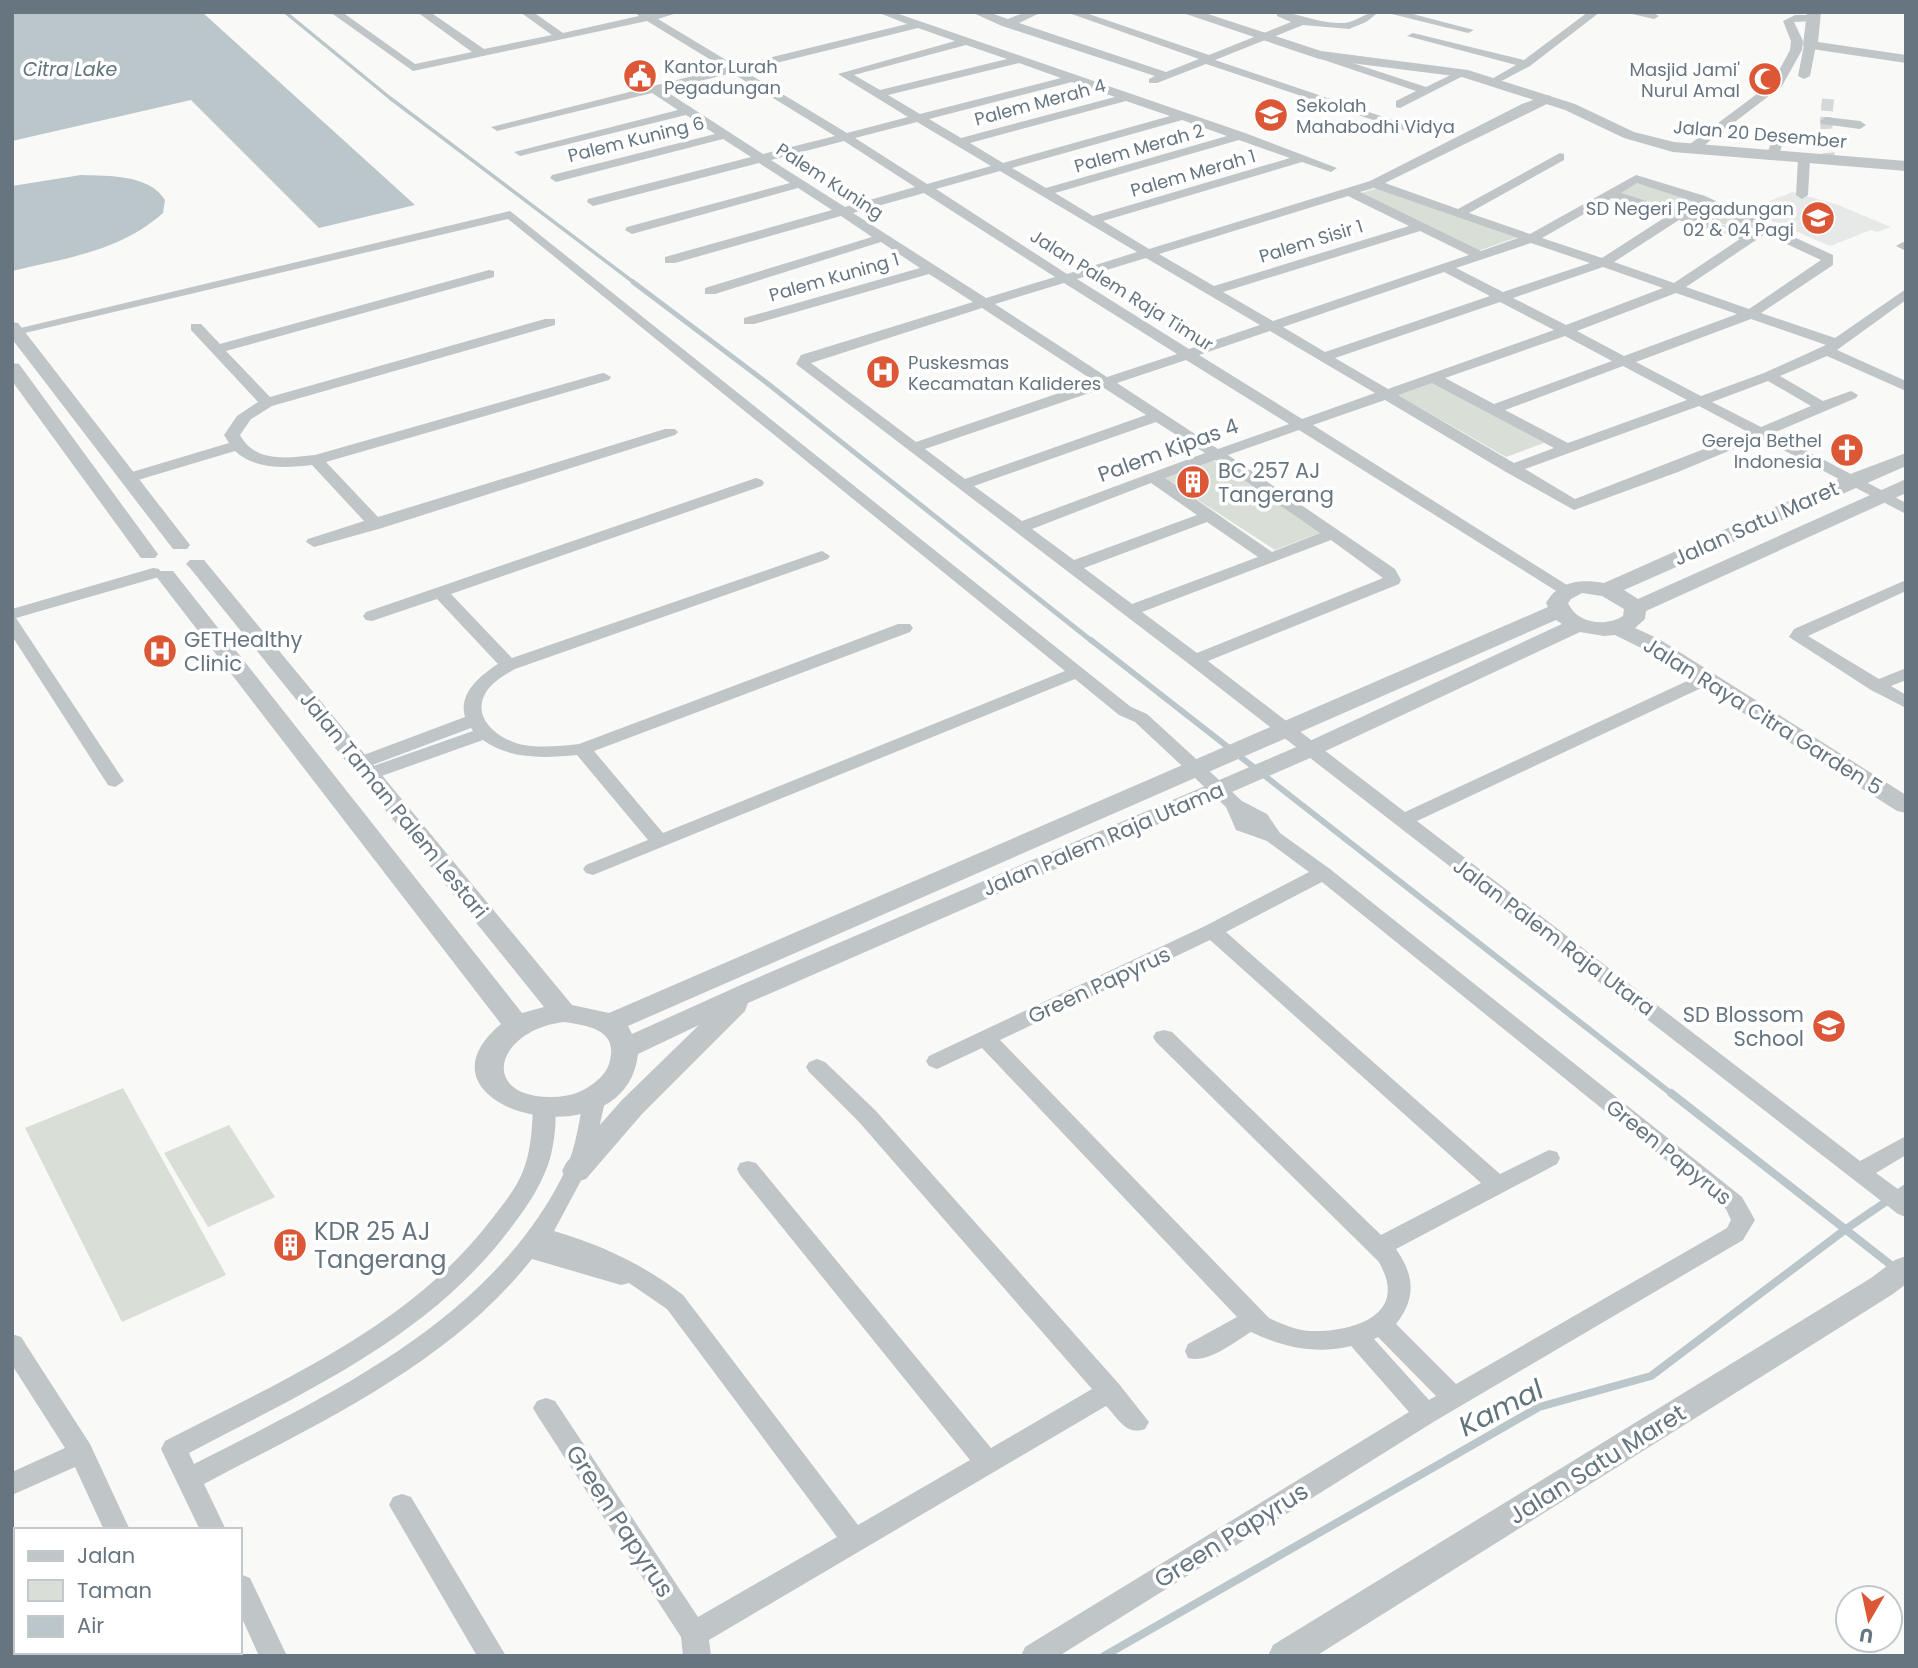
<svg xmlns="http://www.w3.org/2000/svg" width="1918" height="1668" font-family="Poppins,sans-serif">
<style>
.built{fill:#e7e8e8}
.green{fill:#d9ded6}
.water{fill:#bac6ca}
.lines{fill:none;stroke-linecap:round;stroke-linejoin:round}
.stream-far3{stroke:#bac6ca;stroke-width:3.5}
.stream-far2{stroke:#bac6ca;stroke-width:5}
.stream-far1{stroke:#bac6ca;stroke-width:6}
.stream{stroke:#bac6ca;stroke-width:8}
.minor-tunnel{stroke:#d4d8d9;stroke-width:12;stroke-dasharray:12 6;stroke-linecap:butt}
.minor{fill:#c0c5c8;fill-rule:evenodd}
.tertiary{fill:#c0c5c8;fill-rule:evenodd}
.labels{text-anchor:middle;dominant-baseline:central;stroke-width:7;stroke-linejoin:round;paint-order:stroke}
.far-poi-label{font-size:18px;fill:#667580;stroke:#fff;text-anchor:start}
.far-street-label{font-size:18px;fill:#667580;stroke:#fff}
.far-water-label{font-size:19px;font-style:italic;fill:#60747a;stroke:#fff}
.street-label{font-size:21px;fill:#667580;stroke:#fff}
.poi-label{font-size:21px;fill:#667580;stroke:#fff;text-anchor:start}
.near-poi-label{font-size:24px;fill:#667580;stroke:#fff;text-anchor:start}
.near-street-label{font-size:24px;fill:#667580;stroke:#fff}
.near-water-label{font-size:28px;font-style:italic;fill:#60747a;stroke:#fff}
</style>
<rect width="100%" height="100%" fill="#f9f9f7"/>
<path class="built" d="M1793,192L1838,205L1891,227L1877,232L1871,230L1830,246L1746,210Z"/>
<path class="green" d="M1636,181L1705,203L1752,226L1744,230L1618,193Z
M1378,188L1518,237L1478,251L1361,193Z
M1431,381L1544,443L1506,457L1396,394Z
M1213,460L1322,532L1275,550L1164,478Z
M123,1088L226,1275L122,1322L25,1128Z
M229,1125L275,1197L208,1227L164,1153Z"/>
<path class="water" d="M12,12H202L415,205L319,228L191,100L12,141Z
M81,175C108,176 149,174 165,200L163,213C120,251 67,258 12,271V186Z"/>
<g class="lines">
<path class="stream-far3" d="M285,12L390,98L636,284"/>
<path class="stream-far2" d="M633,282L767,383L1093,642"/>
<path class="stream-far1" d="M1091,640L1673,1095"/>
<path class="stream" d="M1671,1093L1896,1269
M1104,1656L1539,1407L1651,1376L1846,1229L1906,1188"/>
<path class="minor-tunnel" d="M1828,99L1826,121L1829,161"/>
<path class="minor" d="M330,12H342L415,64L472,52L417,12H430L484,49L552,35L520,12H533L563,33L639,16L634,12H680L658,19L736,66L907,24L877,12H893L1245,133L1337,168L1331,172L1302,162L1103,221L1149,249L1370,181L1522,104L1547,95L1551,96V102L1385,183L1458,209L1560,153L1564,154V160L1469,213L1530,234L1636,175L1705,196L1833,255V265L1761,313L1835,338L1906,289V300L1837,350L1906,381V391L1827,356L1780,376L1823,401L1851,391L1858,395L1856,398L1773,433L1906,503V514L1760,438L1678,472L1574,510L1506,472L1385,400L1313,425L1575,590L1573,594H1561L1299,430L1228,455L1395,569L1401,580L1399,584L1208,661L1405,812L1700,675H1712L1715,679L1712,683L1417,821L1860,1161L1906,1136V1155L1876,1173L1906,1195V1217L1898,1214L1189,664L796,364L801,355L973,302L929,274L754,324H744V318L920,268L881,242L715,294H705V288L872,237L841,216L675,263H665V257L832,210L798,188L632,234L625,230L627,227L790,183L759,163L593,206L587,202L588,199L751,157L723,139L556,182L550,178L552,175L715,134L686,115L520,156L514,152L678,110L652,93L497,131L491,127L724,68L647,21L413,71ZM918,28L955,41L838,74L908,117L847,133L744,71ZM966,45L1007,59L880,90L854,75ZM1019,63L1061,78L920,114L888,95ZM732,73L835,136L763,154L664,90ZM1072,82L1115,97L961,138L929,119ZM1126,101L1170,116L1003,163L970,143ZM1182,120L1227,136L1046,188L1012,168ZM917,122L991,166L927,184L855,138ZM1239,140L1290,158L1093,216L1055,193ZM844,141L915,187L845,207L771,160ZM1000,171L1137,252L1067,274L936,189ZM1637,183L1695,202L1755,229L1748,233L1621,193ZM1374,188L1518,238L1481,251L1360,192ZM924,193L1055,277L986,298L853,213ZM1348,196L1409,226L1214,286L1159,254ZM1612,198L1667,216L1602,258L1542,238ZM1679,220L1740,239L1674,283L1614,262ZM1420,231L1469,255L1273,321L1223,292ZM1765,234L1821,260L1749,309L1686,287ZM1531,243L1590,263L1503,292L1456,268ZM1146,258L1260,325L1189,349L1077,279ZM1603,267L1663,288L1566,325L1513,298ZM1444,272L1490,296L1325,352L1283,327ZM1064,283L1177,354L1107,377L995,304ZM1676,293L1737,314L1624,356L1577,331ZM1500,302L1554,330L1388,389L1335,358ZM982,308L1094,381L916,442L811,363ZM1751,319L1826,345L1764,373L1701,396L1636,362ZM1270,331L1375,393L1302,419L1199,355ZM1565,336L1612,361L1494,404L1445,378ZM1186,360L1289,424L1218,449L1117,383ZM1623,366L1687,400L1568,443L1505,410ZM1768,381L1811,406L1761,427L1712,402ZM1432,383L1554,448L1514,463L1398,395ZM1104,388L1146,415L965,479L925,449ZM1699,406L1748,432L1575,499L1525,469ZM1156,422L1205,453L1022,521L974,486ZM1215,460L1320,533L1272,552L1165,478ZM1151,483L1197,515L1074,560L1032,529ZM1207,522L1258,557L1132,604L1084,568ZM1331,540L1383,578L1197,653L1142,612Z
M971,12H988L1008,19L1026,12H1042L1019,23L1166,72L1199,59L1066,12H1083L1209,55L1291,22L1277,16V12C1297,12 1318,24 1342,23C1357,23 1363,12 1379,12L1366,22L1349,29L1303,25L1215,60L1416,128L1406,131L1206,64L1157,83H1149V79L1155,76L1002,26Z
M1384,12H1405L1474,30L1468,33Z
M1588,12H1600L1530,66L1494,85L1490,84V80L1516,65L1407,36L1413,33L1524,60Z
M1623,12H1651L1659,16L1654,19Z
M1795,15H1812L1817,18L1812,21L1794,22L1803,41L1802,50L1782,86L1694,153H1686V147L1773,82L1790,50L1791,41L1783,21Z
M1810,42L1816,45L1810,76L1804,79L1798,76L1804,45Z
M1319,52L1426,87L1459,71L1469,73L1400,108L1396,107V101L1416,91L1315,57L1313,55Z
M1826,117L1860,121L1866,125L1860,129L1822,124L1820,121Z
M1780,130L1786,134L1778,157L1776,160H1768L1766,157L1774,134Z
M1804,155L1810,159L1808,195L1802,199L1796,195L1798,159Z
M510,211L1131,707L1147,714L1242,801L1267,814L1280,833L1330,869L1742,1197L1755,1220L1743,1240L1435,1421L1059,1656H1021L1025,1647L1409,1412L1351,1346C1315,1355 1283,1347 1251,1332C1234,1342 1208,1364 1188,1358L1185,1351L1188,1344L1237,1317L982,1048L937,1069L929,1066L926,1061L929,1056L1205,926L1309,872L1267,841L1236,830L1226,807L1135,722L1119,715L1075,679L593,875L586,873L583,869L586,865L648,840L577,755C545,758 510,760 483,740L376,778H362L360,774L362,770L473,731L471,728L367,767L360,769L351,763L353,759L465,717C458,693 481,675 498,664L437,599L372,621L366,620L363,616L366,612L756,478L762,480L764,483L762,486L451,594L512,658L816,553L822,551L830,556L828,559L515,669C506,674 496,680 489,688C467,716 498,740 524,745C542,748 561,746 579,744L898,624H910L913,628L910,632L594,751L663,833L1065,671L508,219L12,336V330ZM1322,882L1726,1209L1731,1220L1727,1228L1456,1384L1396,1324C1416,1299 1415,1276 1396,1249L1557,1164L1560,1158L1557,1152L1549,1150L1500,1174L1226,932ZM1210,940L1481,1183L1381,1235L1172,1032L1164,1030L1156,1032L1153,1037L1156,1042L1379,1262C1382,1268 1386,1276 1387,1282C1395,1323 1339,1332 1310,1331C1295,1330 1282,1324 1269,1318L1000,1040ZM1378,1337L1436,1396L1429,1400L1374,1339Z
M1903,242L1906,243V251L1896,246Z
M489,270L494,271V277L226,351L270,397L545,319H555V325L272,406L251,419L240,435C255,463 287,458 315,455L599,374L604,373L611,377L609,380L326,462L378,517L665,429H675L678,432L675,435L382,528L314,547L306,542L308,539L364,521L312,465C286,468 255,470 235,451L128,483L120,478L122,475L229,443L224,435L237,416L258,402L191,330V324H201L220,344Z
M153,568L159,569L161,573L159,577L16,618L124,781L115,787L108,785L12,636V609Z
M1906,580V591L1808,636L1879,679L1906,668V680L1891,686L1906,695V708L1871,690L1789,637L1794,629Z
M817,1059L825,1062L875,1110L1119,1384L1149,1422L1145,1429C1126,1436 1118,1418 1106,1406L709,1640L711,1656H683L681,1637L537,1415L533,1408L537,1401L546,1398L555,1401L698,1617L837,1537L667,1309L629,1283L621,1285L532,1259C449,1364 319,1423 204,1484L226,1530H200L161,1449L165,1441C281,1381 410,1326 491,1220C503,1204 516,1189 523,1171C531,1151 532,1129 533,1108L536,1102L544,1100L552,1102C559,1115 554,1140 551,1155C544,1182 527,1207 510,1229C429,1337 305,1392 189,1453L194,1464C333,1393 495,1318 566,1169C576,1147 579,1121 584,1097L587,1091L595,1089L603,1091L606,1097L592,1160L554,1231C602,1245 644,1265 683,1295L858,1525L970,1460L740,1175L737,1169L740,1163L748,1161L756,1163L991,1448L1092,1389L859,1122L809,1072L806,1067L809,1062Z
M12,1334L21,1337L90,1444L130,1530H104L75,1467L12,1495V1472L65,1448L12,1365Z
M402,1494L411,1497L506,1656H477L389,1505L393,1497Z
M240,1574L250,1578L287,1656H259L240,1614Z
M62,1652H95L93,1656H60Z
M167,1652H195L197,1656H169Z"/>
<path class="tertiary" d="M1180,12H1202L1321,51L1468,70L1575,104L1634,132L1674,142L1906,161V171L1673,152L1624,138L1565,110L1462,77L1319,59Z
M1807,12H1821L1818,42L1906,55V63L1805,48L1803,45Z
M12,322L18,323L187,541L190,545L187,549H173L12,339Z
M12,363L19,364L155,550L158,554L155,558H141L12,381Z
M1906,453V466L1624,590L1638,599L1906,479V493L1646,611L1645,619L1635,628L1659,639L1906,795V813L1897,811L1643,649L1615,635L1604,636L1580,632L1317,755L748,1003L745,1011L642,1114L586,1179L576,1182L566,1179L562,1171L566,1163L622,1100L699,1025L638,1054C626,1167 399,1109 501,1024L155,575L159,571H173L522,1013L544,1007L190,568L186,564L190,560H204L572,1005L609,1013L1548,607L1546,603C1559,581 1580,579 1604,583L1845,476ZM1582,593L1602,596L1624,609L1623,616C1606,627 1577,624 1568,603L1571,599ZM1556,620L1562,624L1301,745L743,984L632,1034L628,1026ZM564,1022C583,1025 614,1028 611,1054C610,1064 607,1071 600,1078C586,1091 571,1097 552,1097C477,1097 496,1030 564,1022Z
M1906,1256V1284L1893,1294L1316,1656H1268L1273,1645L1871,1278L1895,1260Z"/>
</g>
<defs>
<g id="civic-disc" transform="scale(1.75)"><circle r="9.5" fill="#db5735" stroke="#fff"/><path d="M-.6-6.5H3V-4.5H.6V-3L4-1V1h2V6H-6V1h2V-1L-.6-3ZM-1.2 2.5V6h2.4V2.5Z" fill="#fff"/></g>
<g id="mosque-disc" transform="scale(1.75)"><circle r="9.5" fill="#db5735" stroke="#fff"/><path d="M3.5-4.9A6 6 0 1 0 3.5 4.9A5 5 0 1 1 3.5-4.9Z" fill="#fff"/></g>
<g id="school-disc" transform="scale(1.75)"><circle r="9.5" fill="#db5735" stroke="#fff"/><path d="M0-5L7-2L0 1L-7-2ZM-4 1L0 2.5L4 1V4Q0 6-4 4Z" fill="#fff"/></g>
<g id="hospital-disc" transform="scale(1.75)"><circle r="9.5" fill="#db5735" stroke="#fff"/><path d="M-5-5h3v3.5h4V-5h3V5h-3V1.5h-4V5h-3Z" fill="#fff"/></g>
<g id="church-disc" transform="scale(1.75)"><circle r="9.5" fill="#db5735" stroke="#fff"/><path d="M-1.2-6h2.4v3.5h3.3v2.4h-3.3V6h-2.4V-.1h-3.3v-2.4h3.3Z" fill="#fff"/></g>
<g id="building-disc" transform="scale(1.75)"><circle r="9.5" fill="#db5735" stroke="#fff"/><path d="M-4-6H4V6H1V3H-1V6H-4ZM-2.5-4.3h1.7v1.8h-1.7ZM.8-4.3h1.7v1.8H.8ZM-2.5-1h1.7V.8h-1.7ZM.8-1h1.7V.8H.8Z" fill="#fff"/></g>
</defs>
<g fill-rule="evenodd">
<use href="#civic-disc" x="640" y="76"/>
<use href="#mosque-disc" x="1765" y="79"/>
<use href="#school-disc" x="1271" y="115"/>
<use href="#school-disc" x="1818" y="218"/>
<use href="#hospital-disc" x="883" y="372"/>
<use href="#church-disc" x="1847" y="450"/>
<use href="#building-disc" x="1193" y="482"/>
<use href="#hospital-disc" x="160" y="651"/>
<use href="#school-disc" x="1829" y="1026"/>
<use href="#building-disc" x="290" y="1245"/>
</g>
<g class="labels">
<g class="far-poi-label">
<text x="664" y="66">Kantor Lurah<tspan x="664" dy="21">Pegadungan</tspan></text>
<text x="1740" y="69" text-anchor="end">Masjid Jami'<tspan x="1740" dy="21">Nurul Amal</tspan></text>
<text x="1296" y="105">Sekolah<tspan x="1296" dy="21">Mahabodhi Vidya</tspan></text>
<text x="1794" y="208" text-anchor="end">SD Negeri Pegadungan<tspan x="1794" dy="21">02 &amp; 04 Pagi</tspan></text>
<text x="908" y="362">Puskesmas<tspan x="908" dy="21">Kecamatan Kalideres</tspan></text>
<text x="1822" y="440" text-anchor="end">Gereja Bethel<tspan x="1822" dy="21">Indonesia</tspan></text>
</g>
<g class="far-street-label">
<text transform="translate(1040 102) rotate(-15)">Palem Merah 4</text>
<text transform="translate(1760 134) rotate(5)">Jalan 20 Desember</text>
<text transform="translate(636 139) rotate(-14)">Palem Kuning 6</text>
<text transform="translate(1139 148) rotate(-16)">Palem Merah 2</text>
<text transform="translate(1193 173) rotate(-16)">Palem Merah 1</text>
<text transform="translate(830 181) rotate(33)">Palem Kuning</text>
<text transform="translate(1311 241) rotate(-17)">Palem Sisir 1</text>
<text transform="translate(834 277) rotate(-16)">Palem Kuning 1</text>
<text transform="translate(1122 290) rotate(32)">Jalan Palem Raja Timur</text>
</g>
<g class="far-water-label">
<text x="70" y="69">Citra Lake</text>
</g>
<g class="street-label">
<text transform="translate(1168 450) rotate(-20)">Palem Kipas 4</text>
<text transform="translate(1756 523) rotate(-24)">Jalan Satu Maret</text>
<text transform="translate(1763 716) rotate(32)">Jalan Raya Citra Garden 5</text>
<text transform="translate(394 805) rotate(51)">Jalan Taman Palem Lestari</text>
<text transform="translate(1103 839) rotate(-23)">Jalan Palem Raja Utama</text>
<text transform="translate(1554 937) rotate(37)">Jalan Palem Raja Utara</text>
<text transform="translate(1099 985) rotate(-25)">Green Papyrus</text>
<text transform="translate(1669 1152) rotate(39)">Green Papyrus</text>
</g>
<g class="poi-label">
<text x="1218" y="470">BC 257 AJ<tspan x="1218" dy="24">Tangerang</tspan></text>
<text x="184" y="639">GETHealthy<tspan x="184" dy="24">Clinic</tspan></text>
<text x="1804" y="1014" text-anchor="end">SD Blossom<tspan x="1804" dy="24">School</tspan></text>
</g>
<g class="near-poi-label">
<text x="314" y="1231">KDR 25 AJ<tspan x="314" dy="28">Tangerang</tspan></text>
</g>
<g class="near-street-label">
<text transform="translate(1597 1464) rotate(-32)">Jalan Satu Maret</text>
<text transform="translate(620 1521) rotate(57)">Green Papyrus</text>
<text transform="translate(1231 1535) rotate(-32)">Green Papyrus</text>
</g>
<g class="near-water-label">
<text transform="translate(1501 1408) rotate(-27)">Kamal</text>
</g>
</g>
<rect width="1918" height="1668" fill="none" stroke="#667580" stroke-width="28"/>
<rect x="14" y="1528" width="228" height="126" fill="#ffffff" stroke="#c2c8cc" stroke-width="2"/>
<rect x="28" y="1551" width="35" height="10" fill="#c0c5c8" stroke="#c2c8cc" stroke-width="2"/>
<text x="77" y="1563" font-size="21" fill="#667580">Jalan</text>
<rect x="28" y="1580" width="35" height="21" fill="#d9ded6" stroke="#c2c8cc" stroke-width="2"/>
<text x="77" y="1598" font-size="21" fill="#667580">Taman</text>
<rect x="28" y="1616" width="35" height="21" fill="#bac6ca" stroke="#c2c8cc" stroke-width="2"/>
<text x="77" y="1633" font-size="21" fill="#667580">Air</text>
<g transform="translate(1869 1619) rotate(189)"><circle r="33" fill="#ffffff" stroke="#c2c8cc" stroke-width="2"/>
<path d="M0-5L12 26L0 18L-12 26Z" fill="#db5735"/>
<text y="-10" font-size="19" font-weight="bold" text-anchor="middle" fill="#667580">U</text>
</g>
</svg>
